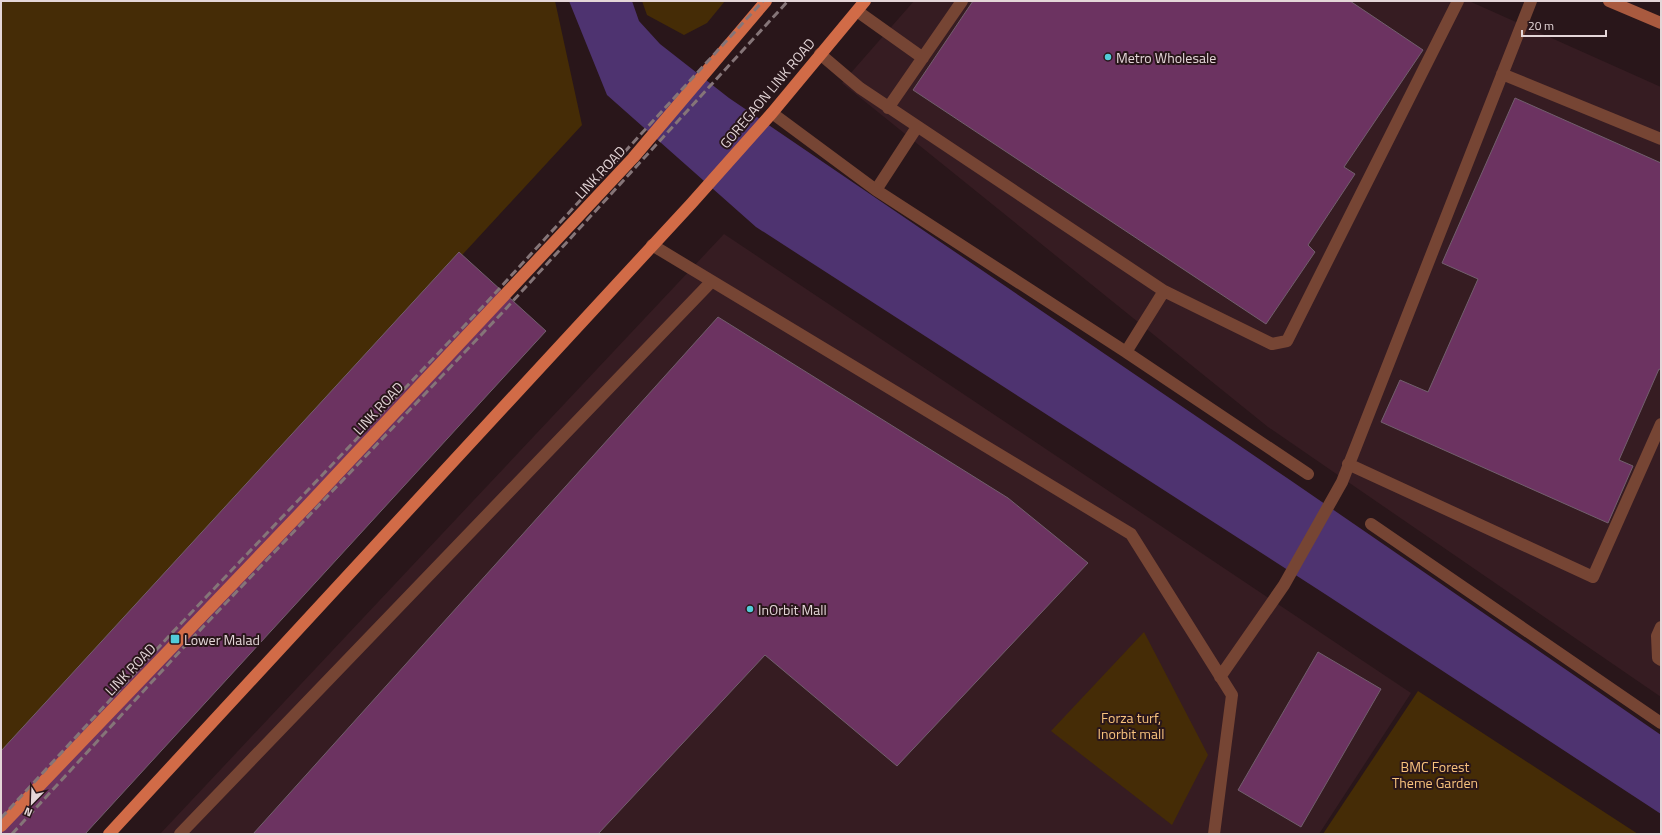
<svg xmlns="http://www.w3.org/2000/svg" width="1662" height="835" font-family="'Titillium Web',sans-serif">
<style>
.built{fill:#361c22}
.green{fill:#452c06}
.water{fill:#4e3370}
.building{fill:#6c3361;stroke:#725f6d}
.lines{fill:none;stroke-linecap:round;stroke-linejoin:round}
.lane{stroke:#764534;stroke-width:12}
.secondary{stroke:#a95a3f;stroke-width:12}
.primary{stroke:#d16b47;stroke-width:12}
.rail{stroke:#857578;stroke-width:3;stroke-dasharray:8 4;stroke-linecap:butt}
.poi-dot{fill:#52cbd8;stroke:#29161a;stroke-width:1.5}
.labels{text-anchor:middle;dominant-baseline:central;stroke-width:4;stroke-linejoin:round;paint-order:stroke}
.poi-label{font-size:14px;fill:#e4d6d8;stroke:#29161a;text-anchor:start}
.street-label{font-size:14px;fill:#e4d6d8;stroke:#29161a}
.park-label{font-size:14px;fill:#f8c27d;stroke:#29161a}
</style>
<rect width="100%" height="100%" fill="#29161a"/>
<path class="built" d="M914,1H1469L1661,87V697L1268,427L842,83Z
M724,234L1411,693L1319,834H160Z"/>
<path class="green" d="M1,1H555L582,125L1,755Z
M642,1H725L707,23L684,35L647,15Z
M1144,632L1208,755L1172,825L1051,731Z
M1418,691L1638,834H1323Z"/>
<path class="water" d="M569,1H632L639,21L660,44L729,98L1290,480L1661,735V814L1325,594L756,227L607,95Z"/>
<path class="building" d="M973,1H1350L1423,50L1344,167L1355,174L1308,245L1315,252L1266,324L913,90Z
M1515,98L1661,163V370L1659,369L1619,460L1633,466L1608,523L1381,422L1400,380L1428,392L1478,279L1442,263Z
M459,252L546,331L85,834H1V751Z
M718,317L1008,498L1088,563L897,766L765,655L598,834H253Z
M1318,652L1381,689L1301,827L1238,790Z"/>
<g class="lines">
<path class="lane" d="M857,11L923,58
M820,54L860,88L1164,291
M1502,74L1661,139
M888,108L962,1
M772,113L876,190L1126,352
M876,190L917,127
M652,245L1131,534L1232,695L1214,834
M1348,464L1593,577L1661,424
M1308,474L1126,352L1164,291L1272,344L1287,341L1458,1
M1371,524L1661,723
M1661,627L1657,636L1658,658L1661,660
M1220,677L1284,585L1342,482L1531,1
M180,834L712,281"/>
<path class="secondary" d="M1609,1L1661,23"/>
<path class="primary" d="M1,826L310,503L633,158L766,1
M109,834L691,204L772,113L865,1"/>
<path class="rail" d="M1,818L170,635L487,302L763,1
M12,834L184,647L501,314L788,1"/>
</g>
<g class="poi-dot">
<circle cx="1108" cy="57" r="4"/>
<circle cx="750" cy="609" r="4"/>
<rect x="170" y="634" width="10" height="10" rx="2"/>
</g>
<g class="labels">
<g class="poi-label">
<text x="1116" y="57">Metro Wholesale</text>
<text x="758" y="609">InOrbit Mall</text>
<text x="184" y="639">Lower Malad</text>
</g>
<g class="street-label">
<text transform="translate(767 93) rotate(-50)">GOREGAON LINK ROAD</text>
<text transform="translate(600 172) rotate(-47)">LINK ROAD</text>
<text transform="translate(378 408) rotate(-47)">LINK ROAD</text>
<text transform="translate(130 669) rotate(-46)">LINK ROAD</text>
</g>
<g class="park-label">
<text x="1131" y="717">Forza turf,<tspan x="1131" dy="16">Inorbit mall</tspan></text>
<text x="1435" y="766">BMC Forest<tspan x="1435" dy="16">Theme Garden</tspan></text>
</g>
</g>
<rect width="1662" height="835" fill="none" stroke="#e4d6d8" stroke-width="4"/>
<g transform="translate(32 803) rotate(203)" stroke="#29161a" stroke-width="3" paint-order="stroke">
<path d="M0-3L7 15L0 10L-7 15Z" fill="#e4d6d8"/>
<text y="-6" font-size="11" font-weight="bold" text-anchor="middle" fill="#e4d6d8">N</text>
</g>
<path d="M1522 30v6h84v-6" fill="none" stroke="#e4d6d8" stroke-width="2"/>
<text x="1528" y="30" font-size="12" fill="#e4d6d8" stroke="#29161a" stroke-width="3" paint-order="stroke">20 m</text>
</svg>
